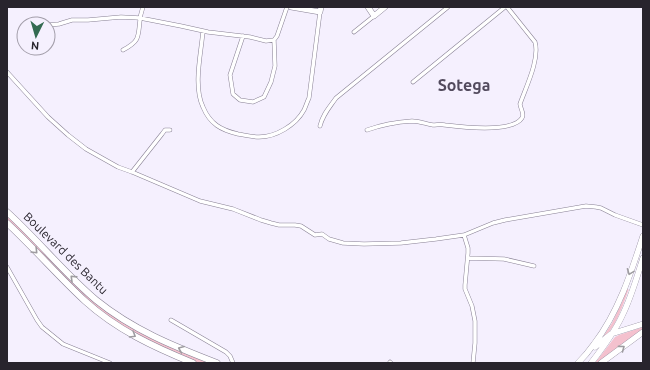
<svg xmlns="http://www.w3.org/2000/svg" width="650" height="370" font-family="Ubuntu,sans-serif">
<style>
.green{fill:#f4c1ce}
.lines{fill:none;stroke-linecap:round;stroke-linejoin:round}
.street-casing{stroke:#888094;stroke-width:4.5}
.secondary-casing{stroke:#888094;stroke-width:6}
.primary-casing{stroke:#888094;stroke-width:6}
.highway-casing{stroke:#888094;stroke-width:7}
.street{stroke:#fff;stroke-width:3.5}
.secondary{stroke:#fff;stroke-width:5}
.primary{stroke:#fff;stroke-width:5.5}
.highway{stroke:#fff;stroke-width:6}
.oneway{stroke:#9e9ca0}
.labels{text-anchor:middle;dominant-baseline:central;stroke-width:3;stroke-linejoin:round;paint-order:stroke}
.street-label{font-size:12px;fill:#28242d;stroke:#f5f0fe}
.district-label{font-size:16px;font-weight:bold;fill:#524a5d;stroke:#f5f0fe}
</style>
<rect width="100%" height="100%" fill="#f5f0fe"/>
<path class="green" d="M7,215C39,245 66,280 100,307L209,363H199L166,350L131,331L111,318L95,306L79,292L7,220Z
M627,289L629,290L628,291C624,303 614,332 603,337L612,323L622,302Z
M643,327V329L597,363H595L615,337L619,335Z"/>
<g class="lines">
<g class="street-casing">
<path id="street" d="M48,25L59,24L72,20H88L121,17L140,18L181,26L208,32L250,37L266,41L274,40
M203,31C201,54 193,86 203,107C210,124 221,130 238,134C244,135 252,137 259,137C276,137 296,125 304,110C306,106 307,102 309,98L320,12
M354,32L374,16
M243,36L230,75L233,94L240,100L253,102L264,97L271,82L275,66L274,40L277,36L287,7
M123,50C140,41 138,37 140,20C140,15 142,11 143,7
M7,72L48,117L68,135L86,149L118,167L132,172L200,201L233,209L261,220L271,223L279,225H295L301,226L315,235L322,234L329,239L343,243L364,244L401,243L436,239L464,235
M413,82L505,7
M320,126C323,114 329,108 336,98L448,7
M367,130C381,125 396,122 412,121C419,121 426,124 433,125C437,125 441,124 445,125C461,127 512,133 522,118C525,114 520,108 520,104C526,87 540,59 535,42L507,7
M132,172L162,134L165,130H170
M468,258L504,259L534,266
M7,267L37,320L42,327L63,344L110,363
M171,320L226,352L230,356L233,363
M390,362L391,363
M473,363L475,343V321L472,306L465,289V285L468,253V248L464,235L493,223L505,220L586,206L596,207L601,208L615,215L643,225"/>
</g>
<g class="secondary-casing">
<path id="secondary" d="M291,7L320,12L321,7
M368,7L374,16L385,7"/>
</g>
<g class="primary-casing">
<path id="primary" d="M595,347L611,334L643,324
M578,363C584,357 589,351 594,344C618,313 631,273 643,236
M591,363C602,349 614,333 622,316C631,298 637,277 643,258
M601,363L643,332"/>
</g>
<g class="highway-casing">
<path id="highway" d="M7,212C38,240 64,273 96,300C133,330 173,346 217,363
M7,223C34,248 58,276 85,301C117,330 154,347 193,363"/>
</g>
<use href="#street" class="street"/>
<use href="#secondary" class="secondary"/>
<use href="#primary" class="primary"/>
<use href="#highway" class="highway"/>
</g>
<defs><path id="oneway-chevron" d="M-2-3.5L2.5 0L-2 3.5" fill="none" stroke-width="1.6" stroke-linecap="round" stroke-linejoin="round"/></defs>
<g class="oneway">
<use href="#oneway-chevron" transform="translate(35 251) rotate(46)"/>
<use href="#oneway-chevron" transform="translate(630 272) rotate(111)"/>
<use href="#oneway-chevron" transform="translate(73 278) rotate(-136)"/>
<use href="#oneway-chevron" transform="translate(133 335) rotate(31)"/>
<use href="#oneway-chevron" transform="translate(622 348) rotate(-36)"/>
<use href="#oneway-chevron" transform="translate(181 349) rotate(-158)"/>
</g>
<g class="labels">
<g class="street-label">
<text transform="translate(66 253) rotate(44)">Boulevard des Bantu</text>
</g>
<g class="district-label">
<text x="464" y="85">Sotega</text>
</g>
</g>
<rect width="650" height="370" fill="none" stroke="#28242d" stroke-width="16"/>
<g transform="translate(36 36) rotate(185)"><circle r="19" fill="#f5f0fe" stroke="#a39eaa"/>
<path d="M0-3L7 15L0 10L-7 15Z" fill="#336a51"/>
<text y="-6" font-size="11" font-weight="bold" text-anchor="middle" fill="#28242d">N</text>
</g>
</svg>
